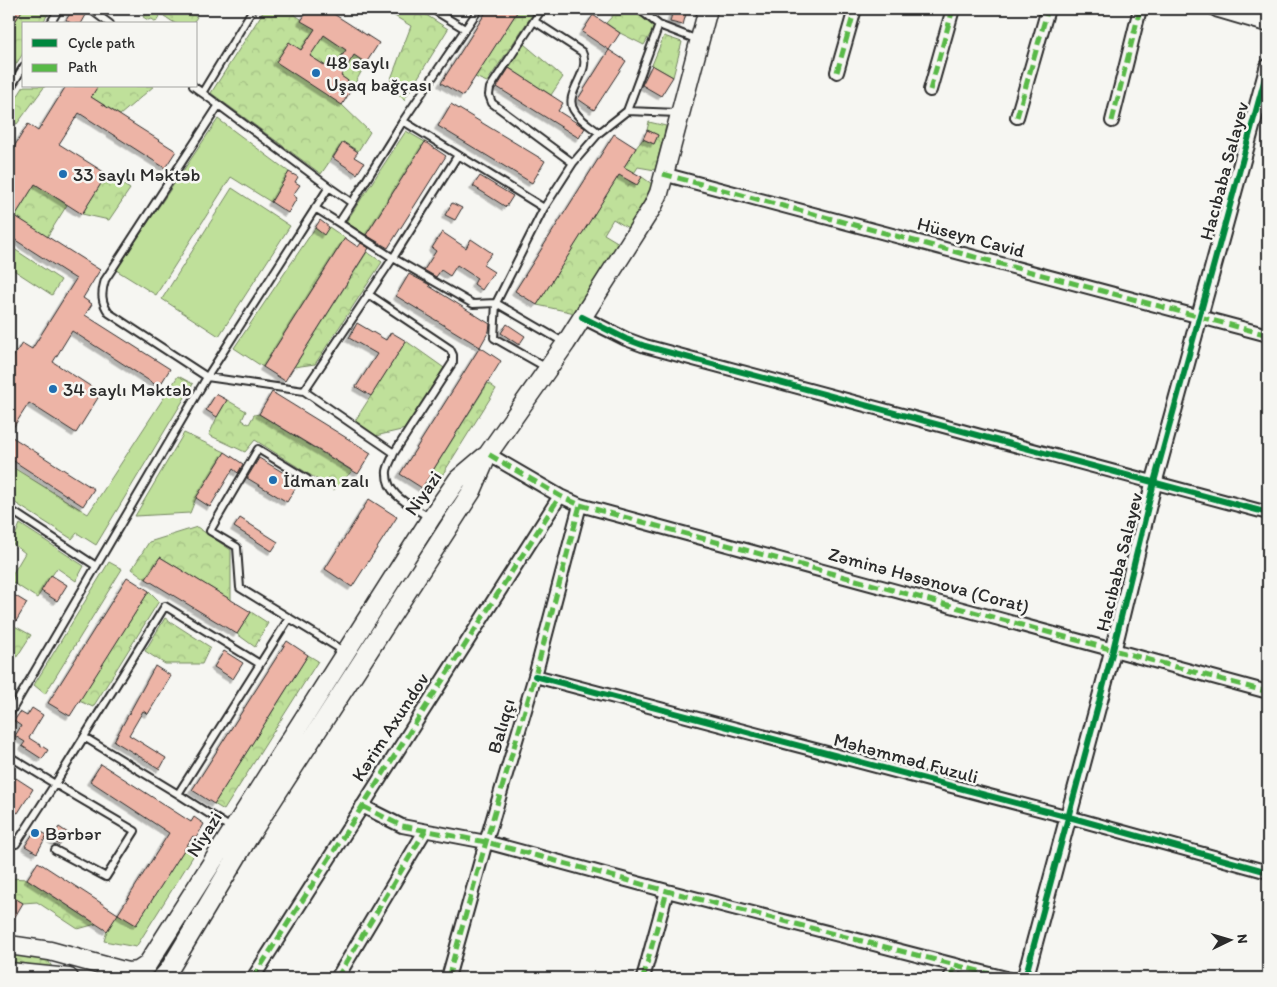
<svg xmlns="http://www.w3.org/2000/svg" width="1277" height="987" font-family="Itim,sans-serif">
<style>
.green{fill:#bfe09a;stroke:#758662}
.forest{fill:url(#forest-crowns);stroke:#758662}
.building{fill:#edb4a6;stroke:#2b2b2b;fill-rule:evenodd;filter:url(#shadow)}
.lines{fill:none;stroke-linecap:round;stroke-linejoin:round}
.service-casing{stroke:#2b2b2b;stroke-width:10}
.minor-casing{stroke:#2b2b2b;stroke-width:16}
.tertiary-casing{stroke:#2b2b2b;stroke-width:19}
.secondary-casing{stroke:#2b2b2b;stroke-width:21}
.service{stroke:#f6f6f2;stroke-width:6}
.minor{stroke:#f6f6f2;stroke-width:12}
.tertiary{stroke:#f6f6f2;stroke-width:15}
.secondary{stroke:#f6f6f2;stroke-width:18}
.quiet{stroke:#58b947;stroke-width:5;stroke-dasharray:10 5;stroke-linecap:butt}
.cycleway-casing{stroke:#f6f6f2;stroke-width:9}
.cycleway{stroke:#00873e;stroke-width:6}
.poi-dot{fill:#1f6fb2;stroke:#f6f6f2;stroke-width:2}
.labels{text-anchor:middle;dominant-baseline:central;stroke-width:5;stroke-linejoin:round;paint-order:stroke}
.poi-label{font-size:19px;fill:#2b2b2b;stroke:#f6f6f2;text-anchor:start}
.street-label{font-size:19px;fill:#2b2b2b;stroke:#f6f6f2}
</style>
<defs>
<pattern id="forest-crowns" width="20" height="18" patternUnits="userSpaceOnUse" patternTransform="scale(1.25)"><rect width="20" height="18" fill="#bfe09a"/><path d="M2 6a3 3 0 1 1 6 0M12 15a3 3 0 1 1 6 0" fill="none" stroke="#a4c085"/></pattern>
<filter id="shadow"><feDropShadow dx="-3.5" dy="3.5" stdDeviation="0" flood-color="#0004"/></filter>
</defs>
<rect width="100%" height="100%" fill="#f6f6f2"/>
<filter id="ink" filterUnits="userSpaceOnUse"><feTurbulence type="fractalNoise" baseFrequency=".02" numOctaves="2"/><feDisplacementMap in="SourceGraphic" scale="10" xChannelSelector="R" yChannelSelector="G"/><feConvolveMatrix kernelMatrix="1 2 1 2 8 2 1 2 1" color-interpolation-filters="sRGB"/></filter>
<g filter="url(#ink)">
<path class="green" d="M218,119L289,172L271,202L231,177L156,295L116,270Z
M406,131L425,142L366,235L346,222Z
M232,188L290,226L219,336L162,299Z
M329,227L345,238L263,367L234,348L315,228L324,234Z
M11,247L61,280L52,295L9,267V250Z
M178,376L193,384L96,545L77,533L72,539L9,499V465L88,514Z
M184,433L225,452L196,498L190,513L135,516Z
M20,524L84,566L76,581L57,568L37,598L9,580L25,553L12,543Z
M109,562L122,569L45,694L34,685Z
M187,845L197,850L136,947L104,941L107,931L118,913L136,925Z"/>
<path class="forest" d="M23,9H51L42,24H24V52L9,75V31Z
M149,9H185L197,17L192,24H176L161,14L156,22L152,19L148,20L143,17Z
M265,9H287L315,29L301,50L289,42L342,105L370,132L358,151L343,142L321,174L211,93Z
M383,9H417L448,29L404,100L389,84L411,26Z
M519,9H536L487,82L475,77Z
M619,9H630L655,26L644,45L620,33L606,23Z
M324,35L346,50L332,70L310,56Z
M664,36L682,42L673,77L652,65Z
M524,44L563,77L551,95L506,66Z
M354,55L366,63L354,85L341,76Z
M24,86H45L17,124L9,121V110Z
M98,86H154L120,115L91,97Z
M649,122L666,126L655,170L638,167L629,181L637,185L642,177L652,184L644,204L628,228L613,219L604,234L619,243L575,313L537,305L636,148L643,139L654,144L658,135L647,130Z
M107,174L130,189L109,220L82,214Z
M35,184L67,205L47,237L15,216Z
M367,252L382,262L315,364L294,367Z
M406,341L447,370L410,428L371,437L353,424Z
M488,383L496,389L431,493L422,488Z
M227,400L246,411L242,420L249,424L254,415L259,414L352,471L334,490L255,440L245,452L209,435L217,417Z
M462,483L467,486L369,641L362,637Z
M197,527L231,550V600L160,557L146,579L132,569L149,542Z
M149,591L159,601L93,707L79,701Z
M251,612L268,623L255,647L237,634Z
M165,618L210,647L202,664H165L145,651Z
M9,623L31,635L9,669Z
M308,655L318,661L224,810L214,804Z
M229,844L235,848L160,967L152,968Z
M9,878L27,879L96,924L78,929L37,902L23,903L9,895Z
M9,954L47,959L52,967L9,962Z"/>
<path class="building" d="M9,9H23L9,31Z
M73,9L86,15L81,24H72L66,20Z
M309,9H326L379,43L366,63L354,55L341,76L354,85L342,105L276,62L289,42L301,50L315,29L301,21ZM324,35L346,50L332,70L310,56Z
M488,9H519L463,96L441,83Z
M673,9L687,10L683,25L670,22Z
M593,15L620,33L609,50L582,32Z
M609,50L626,61L594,110L578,99Z
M652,65L673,77L661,96L642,85Z
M509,68L563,103L558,111L585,128L579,138L497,87Z
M66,86H98L91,97L176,151L165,168L79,113L59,144L107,174L82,214L35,184L15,216L100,270L83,298L92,304L85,315L170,369L159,387L72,331L53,362L101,393L76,433L29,403L9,434V364L22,343L32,349L76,279L9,236V179L14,171L9,168V155L28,124L38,131Z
M451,104L545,161L532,183L438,126Z
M647,130L658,135L654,144L643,139Z
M614,134L636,148L624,167L642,177L637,185L619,175L537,305L515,291Z
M343,142L358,152L354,157L364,163L357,174L333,158Z
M425,142L446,156L388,248L366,235Z
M289,172L298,177L295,182L300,185L293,195L297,198L288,213L271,202Z
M480,176L513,196L506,207L473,186Z
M452,203L462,208L455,220L445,215Z
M320,220L329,227L324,235L315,228Z
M442,232L466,248L471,239L492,253L483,265L494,272L482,290L474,284L477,278L457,265L450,276L441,270L436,277L424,270L436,251L432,248Z
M345,238L358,247L361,243L369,248L285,381L263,367Z
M409,274L430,285L429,286L490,324L489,331L480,347L396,296Z
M357,323L386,340L391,332L406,341L371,396L356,387L377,354L349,338Z
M507,324L525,336L519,345L501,333Z
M480,347L501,361L422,488L400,474Z
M272,392L371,453L358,474L259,414Z
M216,394L227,400L217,417L206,410Z
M9,435L94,489L83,506L9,458Z
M225,452L243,464L238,473L233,469L210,507L196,498Z
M259,458L299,482L287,502L247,478Z
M369,499L397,517L352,587L325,569Z
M240,518L278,542L272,551L234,527Z
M160,557L251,612L237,634L146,579Z
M51,575L67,585L57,601L41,591Z
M127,577L149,591L70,716L48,703Z
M9,592L27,603L9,633Z
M287,641L308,655L214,804L192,790Z
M224,651L243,663L233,679L214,667Z
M155,666L171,676L148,714L143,711L129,735L166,758L160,769L114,741Z
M32,708L43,715L29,738L48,750L42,759L22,746L25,742L15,736L21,726L14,721L20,712L27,716Z
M101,764L191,822L194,817L204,824L196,838L193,836L136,925L118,914L169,833L90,781Z
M16,778L33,789L18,813L9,807V790Z
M59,827L68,833L60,845L51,839Z
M36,829L47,835L37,853L25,846Z
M38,862L118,914L107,931L27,879Z
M9,895L23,903L9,927Z"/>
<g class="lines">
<g class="service-casing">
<path id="service" d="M90,9L110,24
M432,9L465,29
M542,9L534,21L582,52C593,73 561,94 575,112C580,120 591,126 599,133
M639,9L659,25L698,40
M534,21L490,88L489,95L492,103L573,163
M50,24L59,9
M193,86L329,187L352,203L403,121L479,9
M9,90L24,66
M202,93L253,9
M219,105L105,280C101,293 101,302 109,313L207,377L304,391
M627,111L678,113
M403,121L544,208
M458,155L393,258L473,304L496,303L494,338L547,368
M352,203L339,223L393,258L304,391L394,453C392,459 388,465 387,471C385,496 413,506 430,518
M315,208L339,223
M368,294L450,349L453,355V362L394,453
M565,343L496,303L544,208L573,163L599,133L627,111L659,25
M307,479L258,449L210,531L237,547L240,588L345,652
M9,509L96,566
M9,715L207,377L329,187
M9,756L55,784L84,737
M178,794L84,737L165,606L260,664
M231,828L178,794L289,618
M9,845L16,844L55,784L135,831L106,877L55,850"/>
</g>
<g class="minor-casing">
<path id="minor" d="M837,72L855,9
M930,90L953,9
M1017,117L1048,9
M1112,121L1140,9
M663,174L1268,335
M582,317L626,339L645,346L1268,513
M580,505L1268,692
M535,676L1069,817L1268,872
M362,806L402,826L486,842L667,891L1006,978
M253,978L560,496
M337,978L425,831
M448,978L486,842L535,676L580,505L560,496L488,454
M643,978L667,891
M950,978L956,965"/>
</g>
<g class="tertiary-casing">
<path id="tertiary" d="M1217,9L1268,24
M1025,978L1113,650L1154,482L1268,67"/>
</g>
<g class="secondary-casing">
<path id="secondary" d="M9,945L50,951L127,972L138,971L147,965L431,518L458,479L484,457
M9,972L69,978
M162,978L169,970L248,838L472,491L488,454L566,343L653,206L659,193L708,9"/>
</g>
<use href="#service" class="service"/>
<use href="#minor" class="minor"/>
<use href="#tertiary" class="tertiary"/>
<use href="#secondary" class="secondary"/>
<path class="quiet" d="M837,72L855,9
M930,90L953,9
M1017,117L1048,9
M1112,121L1140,9
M663,174L1268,335
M580,505L1268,692
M362,806L402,826L486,842L667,891L1006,978
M253,978L560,496
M337,978L425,831
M448,978L486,842L535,676L580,505L560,496L488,454
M643,978L667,891
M950,978L956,965"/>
<g class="cycleway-casing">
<path id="cycleway" d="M582,317L626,339L645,346L1268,513
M535,676L1069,817L1268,872
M1025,978L1113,650L1154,482L1268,67"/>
</g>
<use href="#cycleway" class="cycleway"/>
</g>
</g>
<g class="poi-dot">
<circle cx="316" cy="73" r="5"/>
<circle cx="63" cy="174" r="5"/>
<circle cx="53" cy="389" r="5"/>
<circle cx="273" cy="480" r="5"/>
<circle cx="35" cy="833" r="5"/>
</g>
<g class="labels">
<g class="poi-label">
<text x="326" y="62">48 saylı<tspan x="326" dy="22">Uşaq bağçası</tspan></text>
<text x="73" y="174">33 saylı Məktəb</text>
<text x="63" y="389">34 saylı Məktəb</text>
<text x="283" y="480">İdman zalı</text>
<text x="45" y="833">Bərbər</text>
</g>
<g class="street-label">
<text transform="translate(1224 171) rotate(-75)">Hacıbaba Salayev</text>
<text transform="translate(971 237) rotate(15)">Hüseyn Cavid</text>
<text transform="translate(423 493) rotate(-55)">Niyazi</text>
<text transform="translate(1119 562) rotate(-76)">Hacıbaba Salayev</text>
<text transform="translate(929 580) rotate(15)">Zəminə Həsənova (Corat)</text>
<text transform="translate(501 726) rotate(-74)">Balıqçı</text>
<text transform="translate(390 727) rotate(-57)">Kərim Axundov</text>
<text transform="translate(906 758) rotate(15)">Məhəmməd Fuzuli</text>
<text transform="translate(204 834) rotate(-58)">Niyazi</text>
</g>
</g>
<rect width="1277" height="987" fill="none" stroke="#f6f6f2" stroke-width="30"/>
<rect x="15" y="15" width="1247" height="957" fill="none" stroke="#2b2b2b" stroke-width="2" filter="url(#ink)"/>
<rect x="22" y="22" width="175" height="65" fill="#f6f6f2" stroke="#a5a5a2"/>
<rect x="32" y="39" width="25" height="8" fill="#00873e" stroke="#a5a5a2"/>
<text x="68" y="48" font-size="15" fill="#2b2b2b">Cycle path</text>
<rect x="32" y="64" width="25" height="8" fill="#58b947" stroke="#a5a5a2"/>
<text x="68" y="72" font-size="15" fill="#2b2b2b">Path</text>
<g transform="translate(1230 940) rotate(85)" stroke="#f6f6f2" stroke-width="4" paint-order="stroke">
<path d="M0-4L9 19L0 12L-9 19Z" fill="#2b2b2b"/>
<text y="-8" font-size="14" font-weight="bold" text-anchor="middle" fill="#2b2b2b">N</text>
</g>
</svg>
